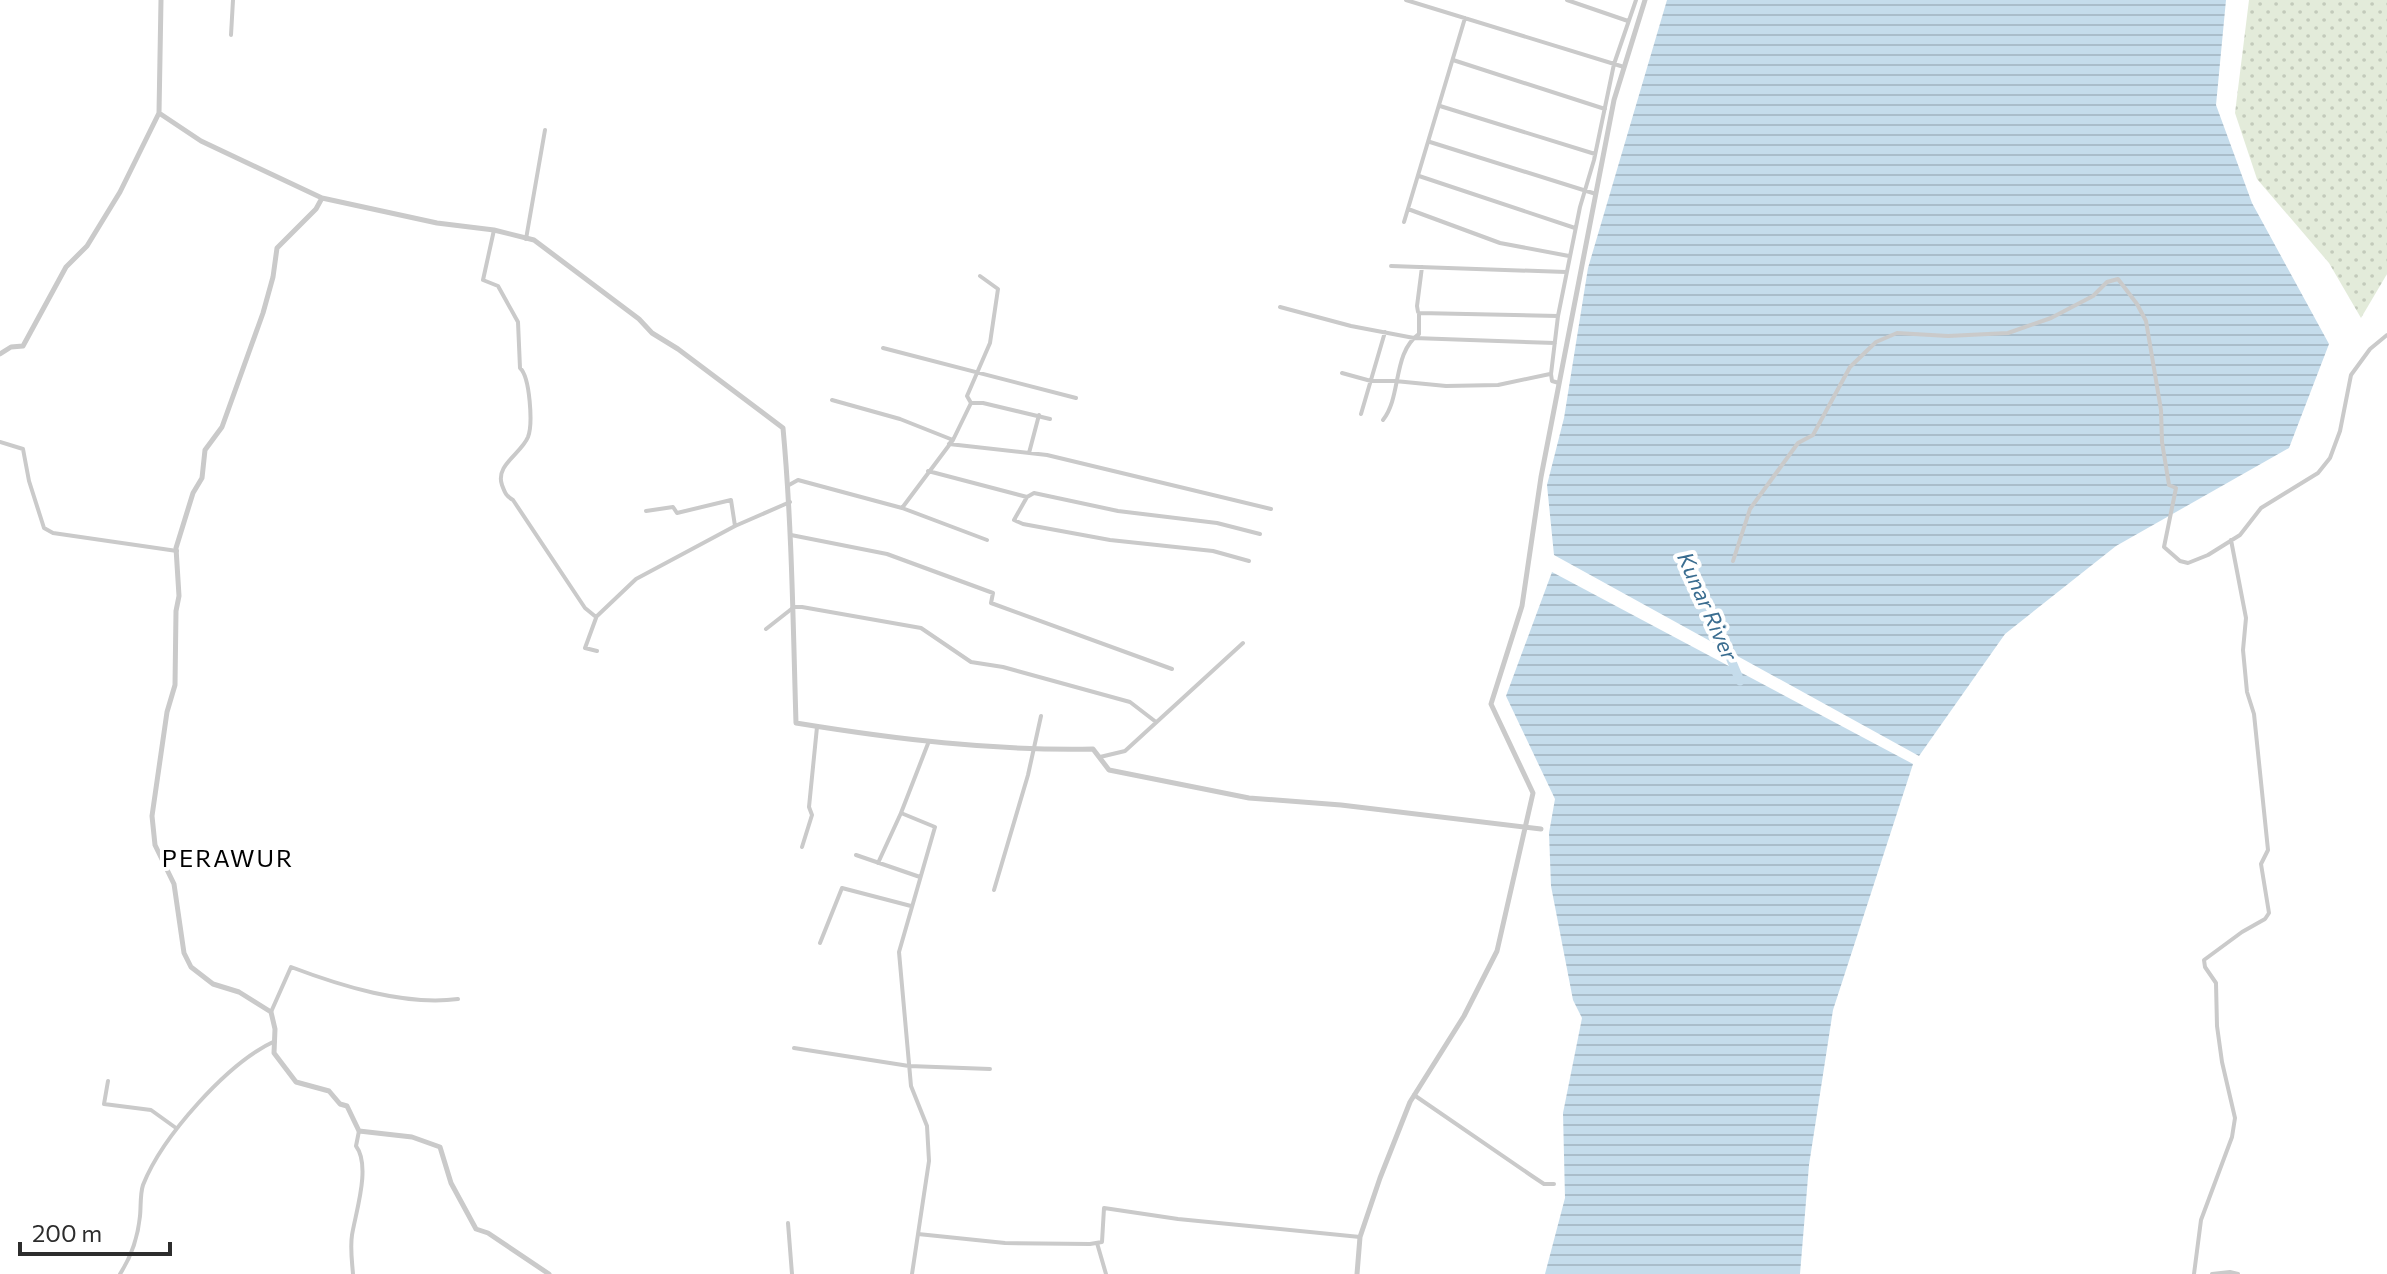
<svg xmlns="http://www.w3.org/2000/svg" width="2387" height="1274" font-family="Commissioner,sans-serif">
<style>
.grass{fill:url(#grass-dots)}
.water{fill:url(#water-rules)}
.lines{fill:none;stroke-linecap:round;stroke-linejoin:round}
.river{stroke:#c5dceb;stroke-width:9}
.minor{stroke:#cacaca;stroke-width:4}
.tertiary{stroke:#cacaca;stroke-width:5}
.labels{text-anchor:middle;dominant-baseline:central;stroke-width:8;stroke-linejoin:round;paint-order:stroke}
.water-label{font-size:22px;font-style:italic;fill:#3a6d90;stroke:#fff}
.quarter-label{font-size:24px;letter-spacing:2px;fill:#000;stroke:#fff}
</style>
<defs>
<pattern id="grass-dots" width="8" height="8" patternUnits="userSpaceOnUse" patternTransform="scale(2)"><rect width="8" height="8" fill="#e3ebda"/><path d="M2 2h.1M6 6h.1" fill="none" stroke="#c3cabb" stroke-width="1.8" stroke-linecap="round"/></pattern>
<pattern id="water-rules" width="6" height="5" patternUnits="userSpaceOnUse" patternTransform="scale(2)"><rect width="6" height="5" fill="#c5dceb"/><path d="M0 2.5h6" fill="none" stroke="#aabdca"/></pattern>
</defs>
<rect width="100%" height="100%" fill="#fff"/>
<path class="grass" d="M2249,0H2387V274L2361,318L2329,263L2257,179L2235,113Z"/>
<path class="water" d="M1667,0H2226L2216,105L2252,203L2329,344L2289,448L2116,546L2005,634L1919,756L1554,555L1547,485L1564,418L1588,268Z
M1552,572L1913,764L1833,1010L1809,1165L1800,1274H1545L1565,1198L1563,1113L1582,1018L1573,1000L1551,886L1549,833L1555,799L1506,696Z"/>
<g class="lines">
<path class="river" d="M1724,643L1740,681"/>
<path class="minor" d="M1406,0L1624,67
M1567,0L1628,21
M231,35L233,0
M1453,60L1605,109
M1440,106L1595,154
M1430,142L1596,194
M1419,176L1575,228
M1408,209L1500,243L1569,256
M1404,222L1465,18
M494,230L483,280L498,286L518,322L520,368C530,377 533,424 528,437C521,454 495,465 502,485C505,493 506,496 513,500L585,608L596,617L636,579L735,526L790,502
M526,239L545,130
M1391,266L1566,272
M1280,307L1351,326L1414,338L1555,343
M1418,312L1417,306L1422,267
M883,348L1076,398
M1342,373L1371,381H1395L1446,386L1498,385L1550,374
M1559,383L1552,381L1551,374L1558,316L1580,207L1594,160L1614,64L1636,0
M832,400L900,419L953,440L949,444L1047,455L1271,509
M971,403H983L1050,419
M1361,414L1385,332
M1383,420C1402,396 1392,353 1419,334V313L1558,316
M0,442L23,449L29,481L44,528L53,533L177,551
M1029,453L1039,415
M928,471L1027,497L1034,493L1118,511L1217,523L1260,534
M789,485L798,480L902,508L953,440L971,403L967,396L990,343L998,289L980,276
M1027,497L1014,520L1023,524L1110,540L1213,551L1249,561
M902,508L987,540
M646,511L673,507L677,513L731,500L735,526
M791,535L887,554L993,593L991,603L1172,669
M1733,561L1750,509L1798,443L1813,435L1850,367L1876,342L1897,333L1948,336L2008,333L2051,318L2093,296L2107,282L2118,279L2137,304L2146,321L2161,410L2162,442L2169,485L2176,488L2164,547L2180,561L2188,563L2208,555L2240,535L2261,508L2318,473L2330,458L2340,431L2351,375L2370,349L2387,335
M596,618L585,648L597,651
M766,629L794,607H802L921,628L971,662L1003,667L1130,702L1156,722
M1100,757L1125,751L1243,643
M802,847L812,815L809,807L817,727
M856,855L920,877
M878,863L901,813
M994,890L1028,775L1041,716
M820,943L842,888L911,906
M271,1012L291,967C341,986 405,1006 458,999
M794,1048L909,1066L990,1069
M108,1081L104,1104L151,1110L176,1128
M1414,1095L1532,1176L1544,1184H1554
M788,1223L792,1274
M918,1234L1005,1243L1090,1244L1102,1242L1104,1208L1178,1219L1360,1237
M1097,1243L1106,1274
M120,1274C131,1257 138,1236 140,1216C141,1207 140,1194 143,1185C162,1137 227,1063 275,1041
M353,1274C352,1261 350,1248 352,1235C356,1211 371,1166 356,1146L359,1131
M912,1274L929,1161L927,1126L911,1086L899,952L935,827L901,813L929,741
M2194,1274L2201,1220L2232,1137L2235,1118L2222,1062L2217,1026L2216,983L2205,967L2204,960L2242,932L2265,919L2269,913L2261,864L2268,850L2254,714L2247,692L2243,650L2246,618L2231,540
M2212,1274L2230,1272L2238,1274"/>
<path class="tertiary" d="M159,113L201,141L322,198L437,223L494,230L534,240L639,319L652,333L678,349L783,428C792,526 793,624 796,723C894,739 993,751 1093,749L1109,770L1249,798L1341,805L1541,829
M322,198L316,209L277,248L273,277L263,313L222,427L205,450L202,478L193,493L176,548L179,596L176,611L175,685L167,712L152,816L155,845L174,884L184,953L191,967L213,984L239,992L271,1012L275,1029L274,1053L296,1082L329,1091L340,1104L347,1106L359,1131L412,1137L440,1147L451,1183L476,1229L488,1233L549,1274
M0,354L11,347L23,346L66,267L87,246L120,192L159,113L161,0
M1357,1274L1360,1237L1380,1178L1410,1102L1464,1016L1497,951L1533,793L1491,704L1522,606L1541,477L1614,100L1645,0"/>
</g>
<g class="labels">
<g class="water-label">
<text transform="translate(1708 606) rotate(66)">Kunar River</text>
</g>
<g class="quarter-label">
<text x="228" y="857">PERAWUR</text>
</g>
</g>
<path d="M20 1242v12h150v-12" fill="none" stroke="#2d2d2d" stroke-width="4"/>
<text x="32" y="1242" font-size="24" fill="#2d2d2d" stroke="#ffffff" stroke-width="6" paint-order="stroke">200 m</text>
</svg>
